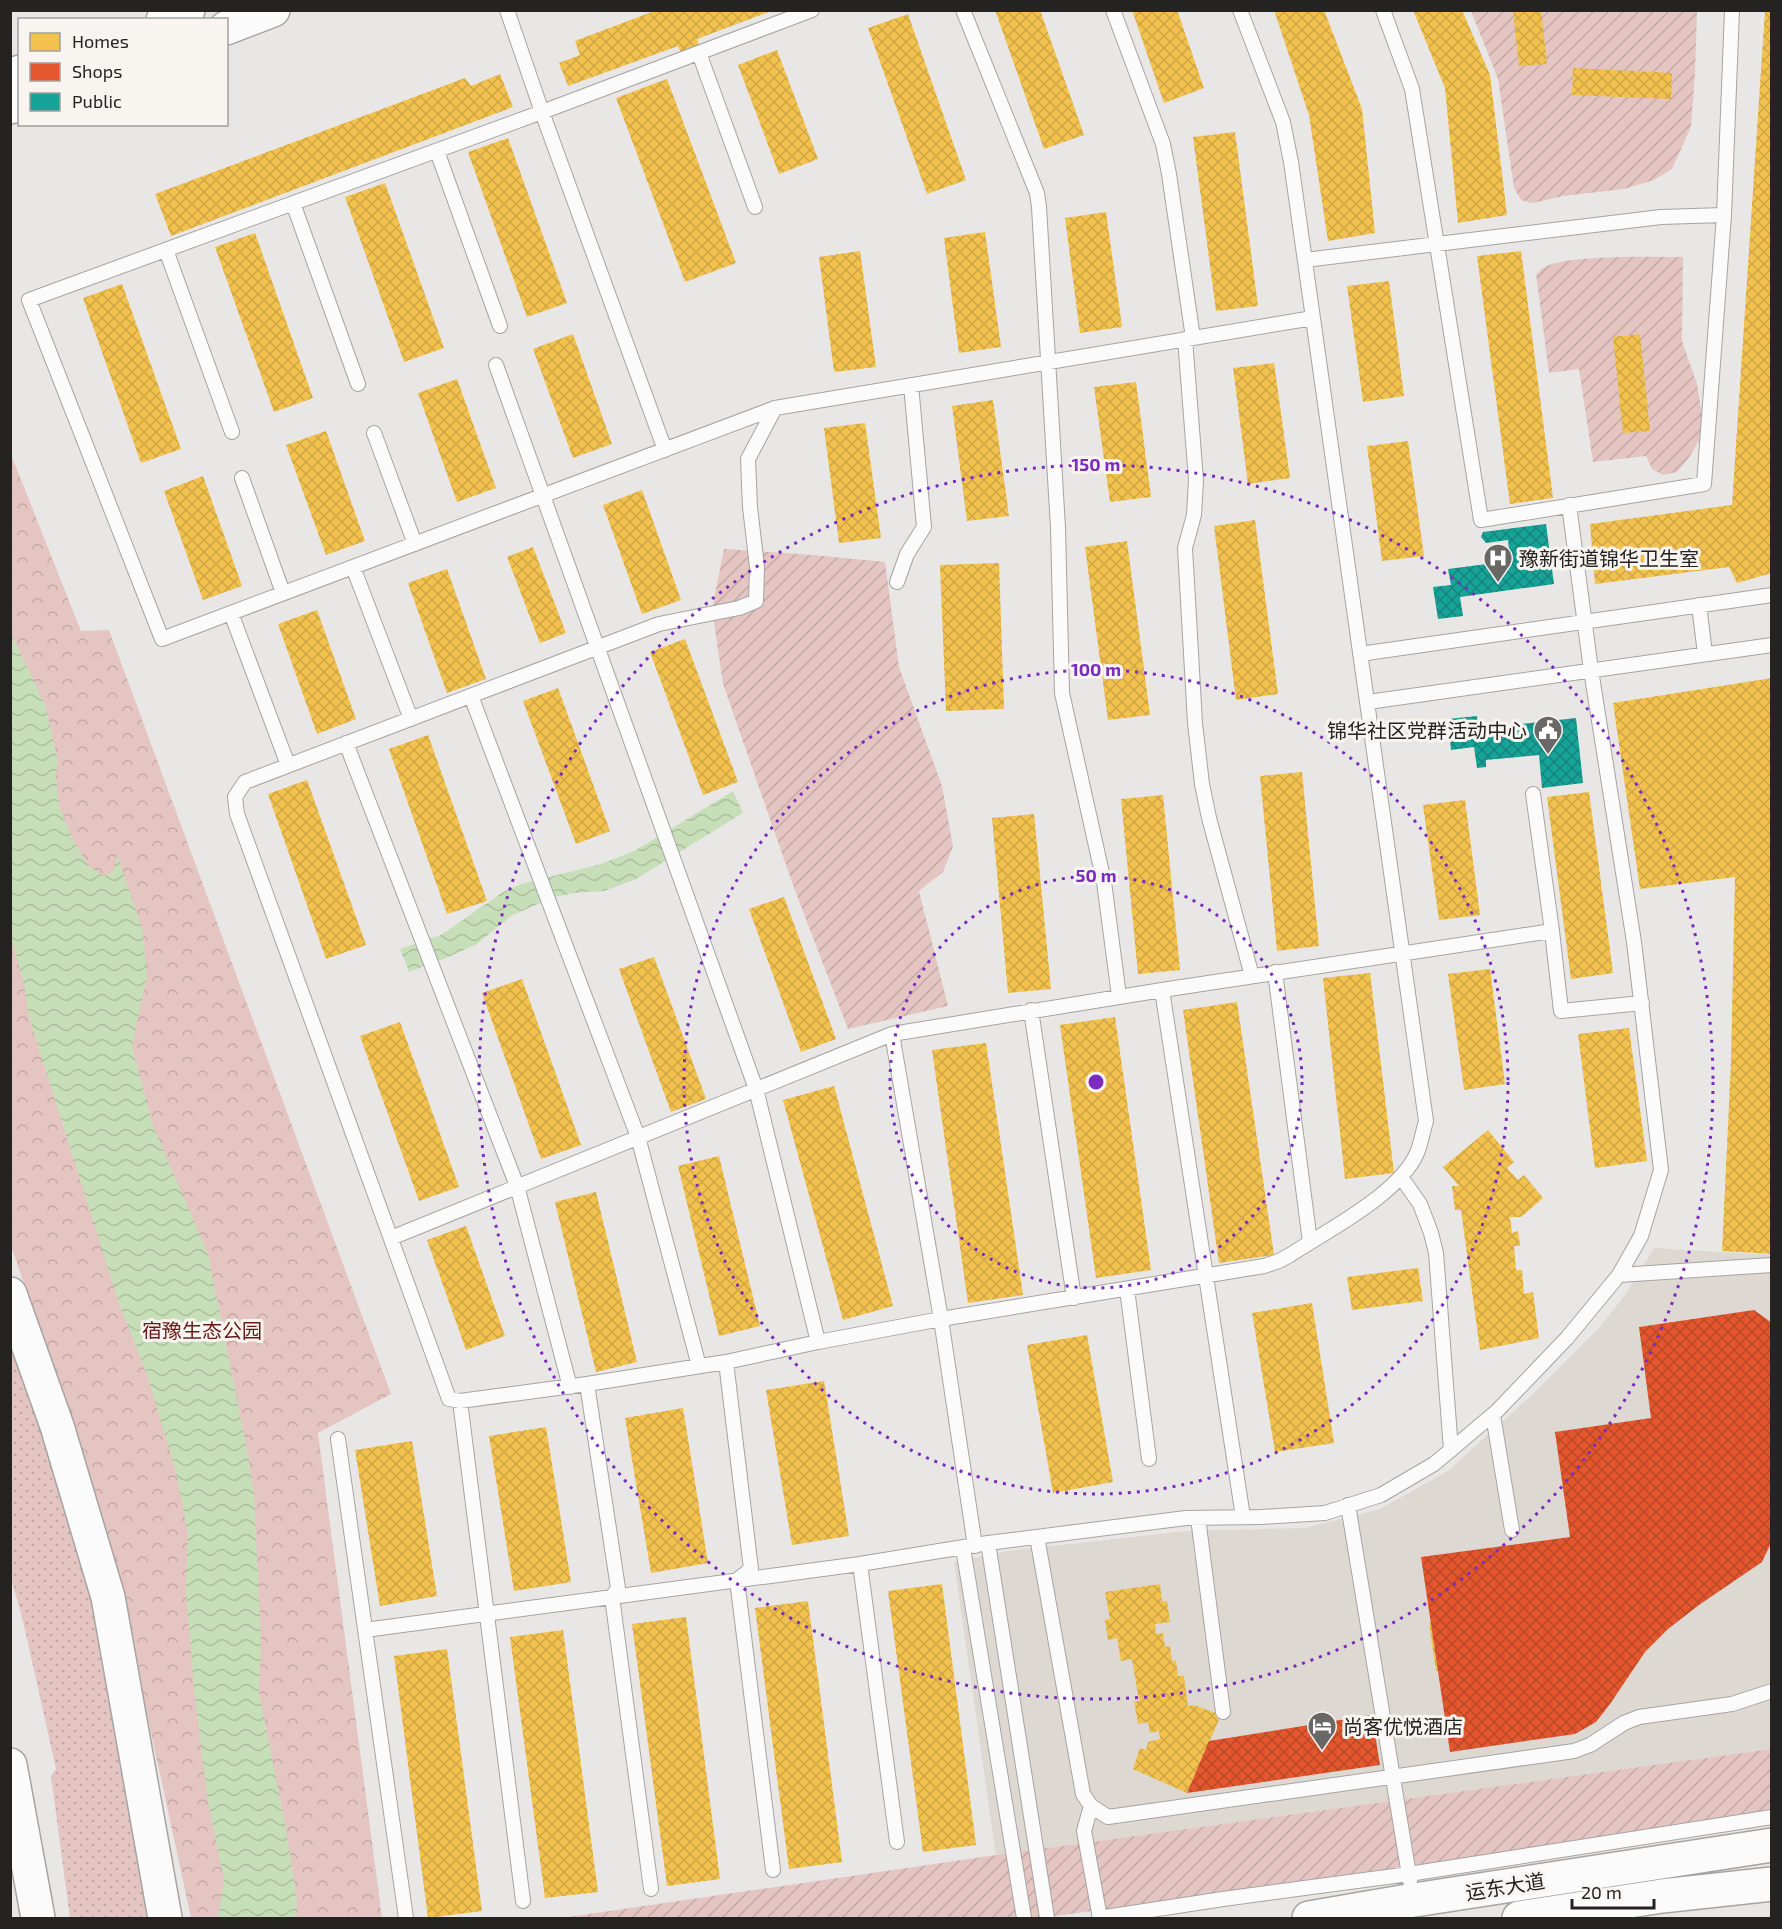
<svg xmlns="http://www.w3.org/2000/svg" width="1782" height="1929" font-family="'Exo 2','Noto Sans SC',sans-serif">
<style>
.built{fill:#ddd8d2}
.grass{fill:url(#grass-dots)}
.park{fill:url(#park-crowns)}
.garden{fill:url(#garden-furrows)}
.water{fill:url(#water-waves)}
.homes{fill:url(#homes-cross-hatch)}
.shops{fill:url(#shops-cross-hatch)}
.public{fill:url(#public-cross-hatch)}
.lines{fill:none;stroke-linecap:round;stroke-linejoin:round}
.lane-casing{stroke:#a6a4a2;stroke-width:16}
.secondary-casing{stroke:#a6a4a2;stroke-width:36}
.primary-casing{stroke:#a6a4a2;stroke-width:36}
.lane{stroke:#fcfbfb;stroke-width:14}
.secondary{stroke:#fcfbfb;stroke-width:33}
.primary{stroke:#fcfbfb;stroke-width:33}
.ring{fill:none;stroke:#7b2cbf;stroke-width:3;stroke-dasharray:3 6}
.labels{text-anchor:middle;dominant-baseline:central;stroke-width:6;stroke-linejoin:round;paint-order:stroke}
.poi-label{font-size:20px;fill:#242322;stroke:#f8f5f0;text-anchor:start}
.park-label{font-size:20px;fill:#681a19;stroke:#f8f5f0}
.street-label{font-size:20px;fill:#242322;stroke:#f8f5f0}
.centre{fill:#7b2cbf;stroke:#f8f5f0;stroke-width:3}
.ring-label{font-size:18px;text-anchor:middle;font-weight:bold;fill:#7b2cbf;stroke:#f8f5f0;stroke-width:6;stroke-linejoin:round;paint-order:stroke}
</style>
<defs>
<pattern id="grass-dots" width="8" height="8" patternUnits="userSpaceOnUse" patternTransform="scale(1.5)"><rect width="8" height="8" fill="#e4c5c1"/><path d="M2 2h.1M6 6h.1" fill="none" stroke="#c3a9a6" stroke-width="1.8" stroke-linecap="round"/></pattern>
<pattern id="park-crowns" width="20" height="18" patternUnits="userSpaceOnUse" patternTransform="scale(1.5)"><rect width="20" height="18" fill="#e4c5c1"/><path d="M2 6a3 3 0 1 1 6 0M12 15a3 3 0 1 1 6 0" fill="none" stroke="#c3a9a6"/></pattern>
<pattern id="garden-furrows" width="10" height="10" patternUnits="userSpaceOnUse" patternTransform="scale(1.5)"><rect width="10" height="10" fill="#e4c5c1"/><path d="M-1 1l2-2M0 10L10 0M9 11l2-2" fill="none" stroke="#c3a9a6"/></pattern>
<pattern id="water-waves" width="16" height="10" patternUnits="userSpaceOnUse" patternTransform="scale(1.5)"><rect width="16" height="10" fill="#c7dfb8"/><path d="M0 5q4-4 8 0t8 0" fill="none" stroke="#abbf9e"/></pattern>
<pattern id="homes-cross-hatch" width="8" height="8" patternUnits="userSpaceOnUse" patternTransform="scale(1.5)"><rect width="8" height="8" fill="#f2c14e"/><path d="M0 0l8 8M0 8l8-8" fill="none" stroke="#cfa644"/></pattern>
<pattern id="shops-cross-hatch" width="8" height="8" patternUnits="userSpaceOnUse" patternTransform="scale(1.5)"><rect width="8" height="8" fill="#e4572e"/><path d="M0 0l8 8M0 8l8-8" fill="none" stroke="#b94827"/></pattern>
<pattern id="public-cross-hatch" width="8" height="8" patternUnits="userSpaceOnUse" patternTransform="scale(1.5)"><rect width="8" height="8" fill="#17a398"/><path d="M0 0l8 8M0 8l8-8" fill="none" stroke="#15847c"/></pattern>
</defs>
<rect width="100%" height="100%" fill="#e9e7e5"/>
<path class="built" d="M1654,1248L1771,1255V1749L996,1855L954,1562L1008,1551L1186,1531L1304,1528L1380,1509L1448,1471L1534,1393L1600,1327L1625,1295Z"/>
<path class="grass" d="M10,1335L60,1475L110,1672L153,1918H70L51,1776L56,1769L23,1621L11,1578Z"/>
<path class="park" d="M10,452L81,631L109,630L391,1394L318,1433L382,1918H191C163,1789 137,1660 102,1532C76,1435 44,1340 11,1246Z"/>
<path class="garden" d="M1471,11H1697L1695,74L1691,127L1672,169L1654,180L1624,189L1563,196L1533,203L1521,200L1514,188L1498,79Z
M1683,257L1682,341L1697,384L1702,415V436L1688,459L1677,472L1663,475L1652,469L1646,456L1593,462L1579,369L1549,373L1536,274C1537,274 1542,268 1543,268C1565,254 1653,257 1683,257Z
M724,549L813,555L885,562L899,667L942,786L953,846L943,872L919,891L948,1006L848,1029L794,888L723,684L712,609Z
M1771,1749V1815L1042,1918H561L996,1855Z"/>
<path class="water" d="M11,633L45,705L58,760L56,776L59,806L73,840L89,866L104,876L114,871L117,855L143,931L147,976L132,1046L153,1126L208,1254L248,1455L254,1496L261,1640L259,1692L285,1824L297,1900L296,1918H218L224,1880L208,1802L194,1690L186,1588L188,1533L175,1468L147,1375L120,1306L28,1014L25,989L11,936Z
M733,791L743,813L636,879L604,891L574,893L555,897L533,906L511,916L477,944L446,958L409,972L400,949L441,935L503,892L521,884L601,864L636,850Z"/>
<path class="homes" d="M657,10H774L697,39L700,49L682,56L678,46L568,86L559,63L580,55L575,41Z
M995,10H1040L1084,135L1044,149Z
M1132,10H1177L1204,88L1164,103Z
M1274,10H1324L1362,109L1375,233L1328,241L1309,115Z
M1413,10H1462L1490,75L1507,215L1458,223L1445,88Z
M1513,10H1541L1547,64L1519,66Z
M1765,10H1772V573L1737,583L1729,567L1595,584L1590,524L1732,505Z
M908,14L966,180L927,194L868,28Z
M777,50L818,159L779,174L738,65Z
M1573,68L1672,73L1671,99L1572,95Z
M500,74L513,107L171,236L155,194L465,78L471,86Z
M667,79L736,263L685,282L616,98Z
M1235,132L1258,306L1216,311L1193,137Z
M508,138L567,303L527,317L468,152Z
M385,183L444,348L404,362L345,197Z
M1106,212L1122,327L1080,333L1065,218Z
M985,232L1001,347L959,353L944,238Z
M255,233L313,398L274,412L215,247Z
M860,251L876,367L834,372L819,257Z
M1521,251L1553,498L1510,504L1477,256Z
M1389,281L1404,396L1363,402L1347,286Z
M122,284L181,449L141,463L83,298Z
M573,334L612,444L573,458L533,349Z
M1640,334L1650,431L1623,433L1613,337Z
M1274,363L1290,478L1248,484L1233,368Z
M457,379L496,488L457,502L418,393Z
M1136,382L1151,497L1110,502L1094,387Z
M993,400L1009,516L967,521L952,406Z
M865,423L881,538L839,543L824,428Z
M326,431L365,541L326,555L286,445Z
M1408,441L1424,556L1382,561L1367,446Z
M203,476L242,586L203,600L164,491Z
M642,490L681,600L642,614L603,505Z
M1255,520L1278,694L1236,700L1214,526Z
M1127,541L1150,715L1108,720L1085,547Z
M533,547L566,633L540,643L507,557Z
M999,563L1004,709L946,711L940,565Z
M447,569L486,679L447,693L408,583Z
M317,610L356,719L317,734L278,624Z
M685,639L738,782L703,795L650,652Z
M1772,678V1254L1722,1251L1731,1062L1735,877L1640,889L1613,703Z
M558,688L610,831L576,844L523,701Z
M428,735L487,901L447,914L389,749Z
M1302,772L1319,946L1277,951L1260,776Z
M307,780L366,945L326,959L268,794Z
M1589,792L1613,973L1571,979L1547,797Z
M1163,795L1180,970L1138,974L1121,799Z
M1465,800L1480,915L1439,920L1423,805Z
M1034,814L1051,989L1008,993L992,818Z
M784,897L836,1039L801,1052L749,909Z
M654,957L706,1099L671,1112L619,969Z
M1490,969L1505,1084L1464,1090L1448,974Z
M1370,973L1394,1173L1345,1179L1323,978Z
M522,979L581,1145L541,1159L482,993Z
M1237,1002L1274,1255L1219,1263L1183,1010Z
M1115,1017L1151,1270L1096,1278L1060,1025Z
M400,1022L459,1187L419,1201L360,1036Z
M1629,1028L1647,1161L1595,1168L1578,1034Z
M986,1043L1023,1295L968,1303L932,1050Z
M834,1086L893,1306L843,1320L783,1100Z
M1488,1130L1514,1162L1507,1168L1518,1180L1524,1175L1543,1198L1521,1217H1510L1512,1233L1518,1231L1520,1246H1514L1516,1270H1522L1524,1294L1533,1292L1539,1338L1480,1350L1461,1210H1455L1452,1186H1459L1443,1167Z
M719,1156L760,1326L719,1336L678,1166Z
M596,1192L637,1362L596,1372L555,1202Z
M466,1226L505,1336L466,1350L427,1240Z
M1418,1268L1423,1301L1352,1310L1347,1277Z
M1312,1303L1334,1443L1275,1452L1252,1313Z
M1087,1335L1113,1482L1053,1493L1027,1345Z
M824,1381L849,1536L792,1545L766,1390Z
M683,1408L708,1563L651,1573L625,1418Z
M546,1427L571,1582L514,1591L489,1436Z
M1600,1428L1606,1468L1617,1467L1616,1461L1650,1457L1658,1515L1627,1519V1514L1613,1516L1619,1557L1578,1563L1570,1500L1579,1499L1576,1481L1568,1482L1561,1433Z
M412,1441L437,1596L380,1606L355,1450Z
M942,1584L976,1845L923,1852L888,1591Z
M1160,1584L1162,1601H1167L1170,1622L1155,1624L1156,1634L1163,1633L1165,1647L1170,1646L1172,1662L1176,1660L1178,1676H1184L1188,1706L1194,1705L1221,1715L1187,1793L1133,1769L1140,1748L1146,1750L1148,1742L1160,1739L1159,1731L1150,1733L1148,1722L1138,1724L1134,1701H1139L1132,1659L1121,1661L1117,1638L1108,1640L1105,1620L1110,1619L1105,1592Z
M808,1601L842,1862L789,1869L755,1608Z
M686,1617L720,1879L667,1886L632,1624Z
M1471,1617L1477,1656L1484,1654L1483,1649L1519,1644L1528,1707L1493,1712L1492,1706L1483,1707L1489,1746L1451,1751L1442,1691L1450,1690L1447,1670L1436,1671L1429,1623Z
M563,1630L598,1892L545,1898L510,1637Z
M447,1649L482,1911L428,1918L394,1656Z"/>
<path class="shops" d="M1754,1310L1772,1323V1541L1762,1562L1699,1605L1668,1629L1645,1652L1610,1704L1596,1722L1575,1734L1450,1752L1421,1557L1570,1537L1555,1432L1651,1418L1639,1327Z
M1372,1715L1380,1765L1187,1793L1209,1741Z"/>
<path class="public" d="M1546,524L1554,584L1460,597L1463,616L1438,619L1433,587L1451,585L1448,569L1510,561L1508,540L1486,543L1481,537L1483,532Z
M1477,716L1478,729L1576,718L1583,783L1542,788L1539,755L1486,760V767L1477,768L1474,747L1451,750L1448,719Z"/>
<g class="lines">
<g class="lane-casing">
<path id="lane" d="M507,10L542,112L812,10
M963,10L1037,193L1039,207L1058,528L1062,693L1104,882L1119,996
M1113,10L1163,144L1169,174L1193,338
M1383,10L1412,89L1481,520L1704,484L1724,215L1732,10
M699,53L755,207
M437,151L500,326
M293,203L358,384
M166,250L232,432
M1305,260L1661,217L1724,215
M1185,339L1196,480L1194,515L1185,548L1195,723L1202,784L1209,818L1252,976
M496,365L756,1089L818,1342
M775,408L748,459L750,507L757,567L756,601L739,608L659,624L245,782L235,797L237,814L449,1399L460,1401L587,1384L726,1362L818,1342L941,1319L1264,1266L1279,1261L1290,1255C1328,1230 1399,1194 1417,1153C1421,1143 1423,1131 1426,1121L1291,162L1283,122L1240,10
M374,433L415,544
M665,450L542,112L29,300L162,639L775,408L1313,318
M242,478L283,593
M353,567L411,719
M897,582L907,554L924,527L911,385
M1699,605L1705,654
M231,613L288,765
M1360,654L1772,595
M471,696L638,1137L699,1366
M1368,702L1772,645
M346,743L517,1186L570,1387
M1533,794L1552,931L1561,1011L1642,1003
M1275,972L1310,1242
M1162,990L1243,1517
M1031,1010L1074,1298
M892,1034L941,1319L975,1546
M1401,1177L1420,1204L1431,1233L1436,1253L1451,1450
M391,1238L892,1034L1162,990L1552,931
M1619,1275L1772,1265
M1127,1289L1149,1459
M726,1362L751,1569L737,1580L773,1870
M587,1384L618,1588L612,1597L651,1889
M460,1401L523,1901
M1493,1415L1512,1530
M338,1439L406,1918
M1348,1505L1410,1881
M1198,1518L1223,1712
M1037,1537L1083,1794L1091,1806L1108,1817L1574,1751L1590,1745L1624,1723L1639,1717L1732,1704L1772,1691
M988,1543L1047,1918
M963,1548L1024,1918
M860,1564L897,1842
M365,1630L860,1564L988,1543L1186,1518L1261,1517L1325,1513L1381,1495L1434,1464L1497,1411L1567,1338L1619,1275L1641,1236L1661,1170L1634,942L1591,670L1569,505
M1091,1806L1084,1831L1100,1918
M1099,1918L1223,1899L1409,1874L1772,1817"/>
</g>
<g class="secondary-casing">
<path id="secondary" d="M163,20L188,10
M226,28L273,10
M10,75L20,72
M10,107L20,104
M1309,1918L1408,1901L1772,1845
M1519,1918L1662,1896L1772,1884"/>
</g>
<g class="primary-casing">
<path id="primary" d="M10,1294L57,1426L108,1597L165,1918
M10,1765L38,1918"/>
</g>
<use href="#lane" class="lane"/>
<use href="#secondary" class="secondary"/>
<use href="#primary" class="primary"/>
</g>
<g class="ring">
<circle cx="1096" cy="1082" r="206"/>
<circle cx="1096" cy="1082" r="412"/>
<circle cx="1096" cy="1082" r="617"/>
</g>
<defs>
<g id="hospital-pin" transform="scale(1.5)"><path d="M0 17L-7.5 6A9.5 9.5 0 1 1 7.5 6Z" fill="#696866" stroke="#f8f5f0"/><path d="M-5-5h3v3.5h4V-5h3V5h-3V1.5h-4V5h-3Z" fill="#fff"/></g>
<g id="civic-pin" transform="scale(1.5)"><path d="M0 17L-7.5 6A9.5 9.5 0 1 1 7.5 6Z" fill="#696866" stroke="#f8f5f0"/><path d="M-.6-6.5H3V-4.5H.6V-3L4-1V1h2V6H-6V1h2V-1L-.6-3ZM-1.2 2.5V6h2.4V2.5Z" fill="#fff"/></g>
<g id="hotel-pin" transform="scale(1.5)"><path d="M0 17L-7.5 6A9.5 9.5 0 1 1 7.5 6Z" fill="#696866" stroke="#f8f5f0"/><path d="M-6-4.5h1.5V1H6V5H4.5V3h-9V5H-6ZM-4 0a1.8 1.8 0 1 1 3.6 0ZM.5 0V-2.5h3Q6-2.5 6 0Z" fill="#fff"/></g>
</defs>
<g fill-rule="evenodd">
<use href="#hospital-pin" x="1498" y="558"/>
<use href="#civic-pin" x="1548" y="730"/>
<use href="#hotel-pin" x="1322" y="1726"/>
</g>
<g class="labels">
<g class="poi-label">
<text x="1519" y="558">豫新街道锦华卫生室</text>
<text x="1527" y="730" text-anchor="end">锦华社区党群活动中心</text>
<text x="1343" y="1726">尚客优悦酒店</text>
</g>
<g class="park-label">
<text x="202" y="1330">宿豫生态公园</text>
</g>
<g class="street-label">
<text transform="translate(1505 1886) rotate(-9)">运东大道</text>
</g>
</g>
<circle cx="1096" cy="1082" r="9" class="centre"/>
<g class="ring-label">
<text x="1096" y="471">150 m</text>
<text x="1096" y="676">100 m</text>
<text x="1096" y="882">50 m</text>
</g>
<rect width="1782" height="1929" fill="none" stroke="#242322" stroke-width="24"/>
<rect x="18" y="18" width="210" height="108" fill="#f8f5f0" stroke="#a3a19e" stroke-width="1.5"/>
<rect x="30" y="33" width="30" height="18" fill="#f2c14e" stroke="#a3a19e" stroke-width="1.5"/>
<text x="72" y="48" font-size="18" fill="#242322">Homes</text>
<rect x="30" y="63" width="30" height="18" fill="#e4572e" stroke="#a3a19e" stroke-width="1.5"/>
<text x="72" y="78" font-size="18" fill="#242322">Shops</text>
<rect x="30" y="93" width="30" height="18" fill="#17a398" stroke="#a3a19e" stroke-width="1.5"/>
<text x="72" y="108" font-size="18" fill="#242322">Public</text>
<path d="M1572 1899v9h82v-9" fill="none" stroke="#242322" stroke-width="3"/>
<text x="1581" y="1899" font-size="18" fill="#242322" stroke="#f8f5f0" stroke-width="4.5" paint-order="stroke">20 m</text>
</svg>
